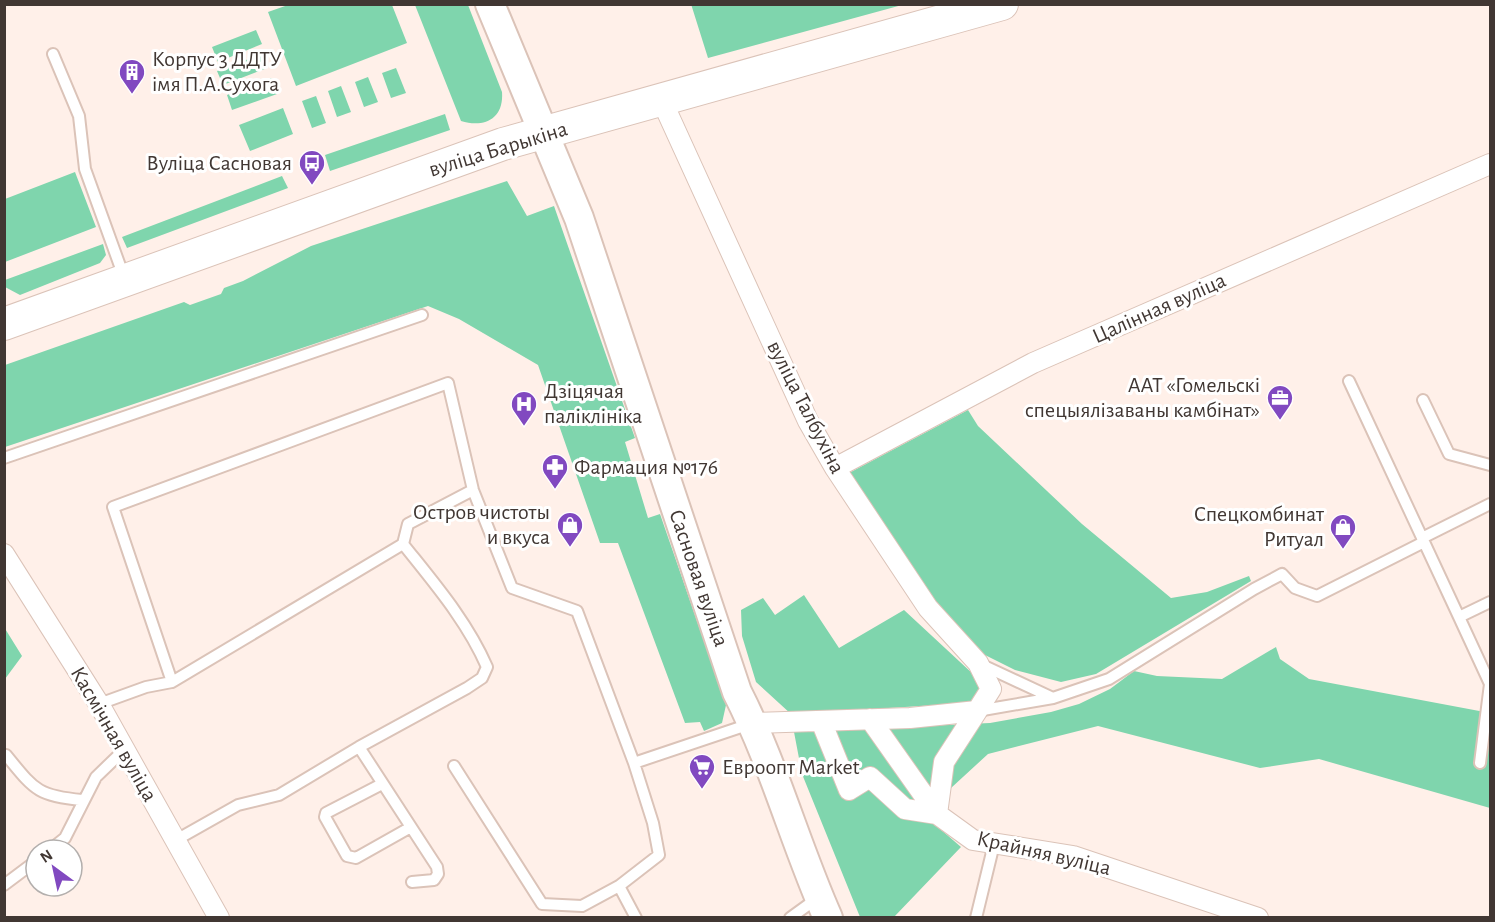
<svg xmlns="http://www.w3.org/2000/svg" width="1495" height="922" font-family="'Alegreya Sans',sans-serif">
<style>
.green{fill:#7fd5ad}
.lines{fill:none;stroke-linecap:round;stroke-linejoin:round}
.lane-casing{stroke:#dbc3b8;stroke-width:14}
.street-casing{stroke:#dbc3b8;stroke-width:22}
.secondary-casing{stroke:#dbc3b8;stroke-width:32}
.primary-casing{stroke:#dbc3b8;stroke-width:34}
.lane{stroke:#fff;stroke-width:10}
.street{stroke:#fff;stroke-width:20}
.secondary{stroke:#fff;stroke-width:28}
.primary{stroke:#fff;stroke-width:32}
.labels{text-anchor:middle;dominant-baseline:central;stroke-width:6;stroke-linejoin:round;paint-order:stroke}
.poi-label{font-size:22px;fill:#413733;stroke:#fff;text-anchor:start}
.street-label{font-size:22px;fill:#413733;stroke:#fff}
</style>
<rect width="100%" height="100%" fill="#fff0e9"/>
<path class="green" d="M691,4H902V5L708,58Z
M288,5H392L407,43L296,86L268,12Z
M415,5H468L502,92C504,119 484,128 461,121Z
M256,30L262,44L218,62L212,47Z
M262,54L267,68L223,85L217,71Z
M396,68L406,93L391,98L382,73Z
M368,77L378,102L364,107L355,82Z
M271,78L277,94L232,110L227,95Z
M341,86L351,112L337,117L328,91Z
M316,96L326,123L312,128L302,101Z
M283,108L293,134L250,151L239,125Z
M445,114L450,130L330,171L325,155Z
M75,172L96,227L5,262V199Z
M282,176L288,188L127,248L122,237Z
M507,181L527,216L554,206L635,438L625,442L648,518L660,514L726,705L722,723L704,731L700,722L685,723L618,543H600L538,365L459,319L428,306L5,447V365L184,302L190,305L221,294L224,288L243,281L311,246Z
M103,244L106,255L100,263L20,295L5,287V280Z
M968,410L978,426L1082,524L1171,598L1207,592L1249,576L1251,581L1096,674L1061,682L1015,670L979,652L939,608L849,473Z
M804,595L839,648L904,610L973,674L982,686L970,703L791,714L756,682L742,636L741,610L763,598L775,615Z
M4,627L22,656L5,679H4Z
M1276,647L1280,659L1309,679L1490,713V808L1319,759L1260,768L1098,726L988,754L951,788L947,809L939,828L961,847L894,917H860L802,774L794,732L990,723L1051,712L1079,704L1110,689L1134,671L1157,676L1222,679Z"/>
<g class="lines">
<g class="lane-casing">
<path id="lane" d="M53,54L79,116L85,169L124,277
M1349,381L1459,617
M1423,400L1449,454L1490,465
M4,458L422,315
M1422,538L1490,504
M403,544C434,583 467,621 487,667L482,678L467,688L359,747L437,867L438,874L434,880L412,882
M980,664L1053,698
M172,682L113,507L448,383L473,490L512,588L577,611L634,763
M1490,684L1459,617L1490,602
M99,704L146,687L172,682L403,544L408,524L473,490
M977,711L1053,698L1109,679L1254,589L1282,574L1295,588L1317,596L1424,542
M6,755C34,789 37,796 82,800
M1480,763L1490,684
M454,766L542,904L582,906L619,886L659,855L653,823L634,763L750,724
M382,784L326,813L325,817L347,856L356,858L411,827
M176,840L238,805L279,795L359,747
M50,850L65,838L96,777L125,749
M4,885L36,861
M619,886L636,918
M790,918L819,897
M976,918L994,844"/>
</g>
<g class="street-casing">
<path id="street" d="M662,101L808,421L835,468L928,608L978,663L991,689L977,711L910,718L753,723
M835,468L1033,363L1490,164
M4,554L99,704L219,918
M870,719L937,814L973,840L1073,856L1258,918
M821,721L849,790L870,777L905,809L937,814L944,762L977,711"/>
</g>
<g class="secondary-casing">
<path id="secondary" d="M490,4L579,218L737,692C774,764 795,844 828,918"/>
</g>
<g class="primary-casing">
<path id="primary" d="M4,324L503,144L1002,4"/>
</g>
<use href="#lane" class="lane"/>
<use href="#street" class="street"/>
<use href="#secondary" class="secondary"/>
<use href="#primary" class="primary"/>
</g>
<defs>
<g id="building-pin" transform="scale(1.35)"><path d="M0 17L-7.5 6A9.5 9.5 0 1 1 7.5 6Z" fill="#8149c0" stroke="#fff"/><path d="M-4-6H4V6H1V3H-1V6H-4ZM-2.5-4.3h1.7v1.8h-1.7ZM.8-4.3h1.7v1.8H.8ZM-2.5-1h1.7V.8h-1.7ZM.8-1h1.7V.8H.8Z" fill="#fff"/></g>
<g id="bus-pin" transform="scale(1.35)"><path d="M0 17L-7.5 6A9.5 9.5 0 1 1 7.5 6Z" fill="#8149c0" stroke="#fff"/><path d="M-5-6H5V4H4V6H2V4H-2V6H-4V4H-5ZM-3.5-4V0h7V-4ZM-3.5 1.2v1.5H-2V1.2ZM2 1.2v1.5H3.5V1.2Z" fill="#fff"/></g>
<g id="office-pin" transform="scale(1.35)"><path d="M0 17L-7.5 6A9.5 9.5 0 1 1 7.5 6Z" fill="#8149c0" stroke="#fff"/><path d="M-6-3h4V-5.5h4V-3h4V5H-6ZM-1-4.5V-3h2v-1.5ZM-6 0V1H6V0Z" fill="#fff"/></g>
<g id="hospital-pin" transform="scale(1.35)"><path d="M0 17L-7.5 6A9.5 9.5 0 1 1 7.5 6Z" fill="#8149c0" stroke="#fff"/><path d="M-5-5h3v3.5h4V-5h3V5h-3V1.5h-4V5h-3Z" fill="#fff"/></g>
<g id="pharmacy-pin" transform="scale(1.35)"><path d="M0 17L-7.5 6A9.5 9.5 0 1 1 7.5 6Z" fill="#8149c0" stroke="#fff"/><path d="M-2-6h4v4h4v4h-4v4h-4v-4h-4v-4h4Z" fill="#fff"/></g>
<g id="shop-pin" transform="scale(1.35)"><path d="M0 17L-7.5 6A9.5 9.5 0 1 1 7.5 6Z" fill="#8149c0" stroke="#fff"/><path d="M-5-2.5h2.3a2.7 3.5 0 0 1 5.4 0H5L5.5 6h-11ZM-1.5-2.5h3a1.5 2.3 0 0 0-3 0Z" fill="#fff"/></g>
<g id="supermarket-pin" transform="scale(1.35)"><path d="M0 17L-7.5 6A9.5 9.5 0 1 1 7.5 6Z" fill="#8149c0" stroke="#fff"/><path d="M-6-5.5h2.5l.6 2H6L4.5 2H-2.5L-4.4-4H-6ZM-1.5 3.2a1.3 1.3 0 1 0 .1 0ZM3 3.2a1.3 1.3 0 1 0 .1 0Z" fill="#fff"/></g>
</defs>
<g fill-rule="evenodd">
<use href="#building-pin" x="132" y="72"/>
<use href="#bus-pin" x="312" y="163"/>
<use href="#office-pin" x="1280" y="398"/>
<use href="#hospital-pin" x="524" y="404"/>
<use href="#pharmacy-pin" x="555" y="467"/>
<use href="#shop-pin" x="570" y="525"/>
<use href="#shop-pin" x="1343" y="527"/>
<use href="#supermarket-pin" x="702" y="767"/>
</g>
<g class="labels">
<g class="poi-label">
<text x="152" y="59">Корпус 3 ДДТУ<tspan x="152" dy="25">імя П.А.Сухога</tspan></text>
<text x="292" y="163" text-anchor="end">Вуліца Сасновая</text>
<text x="1260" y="385" text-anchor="end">ААТ «Гомельскі<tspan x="1260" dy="25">спецыялізаваны камбінат»</tspan></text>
<text x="544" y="391">Дзіцячая<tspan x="544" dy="25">паліклініка</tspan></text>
<text x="574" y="467">Фармация №176</text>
<text x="550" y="512" text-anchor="end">Остров чистоты<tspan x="550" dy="25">и вкуса</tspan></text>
<text x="1324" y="514" text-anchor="end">Спецкомбинат<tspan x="1324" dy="25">Ритуал</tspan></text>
<text x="722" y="767">Евроопт Market</text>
</g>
<g class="street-label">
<text transform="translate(498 149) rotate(-17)">вуліца Барыкіна</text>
<text transform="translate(1159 308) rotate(-24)">Цалінная вуліца</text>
<text transform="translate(806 407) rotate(63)">вуліца Талбухіна</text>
<text transform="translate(699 578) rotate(71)">Сасновая вуліца</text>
<text transform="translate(114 734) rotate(60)">Касмічная вуліца</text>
<text transform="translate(1044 853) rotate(13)">Крайняя вуліца</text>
</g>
</g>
<rect width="1495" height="922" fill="none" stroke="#413733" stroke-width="12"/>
<g transform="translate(54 868) rotate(327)"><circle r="28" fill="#ffffff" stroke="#b3afad" stroke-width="1.5"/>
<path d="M0-4.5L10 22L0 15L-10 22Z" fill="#8149c0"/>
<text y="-9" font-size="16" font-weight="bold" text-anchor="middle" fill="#413733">N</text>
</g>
</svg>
